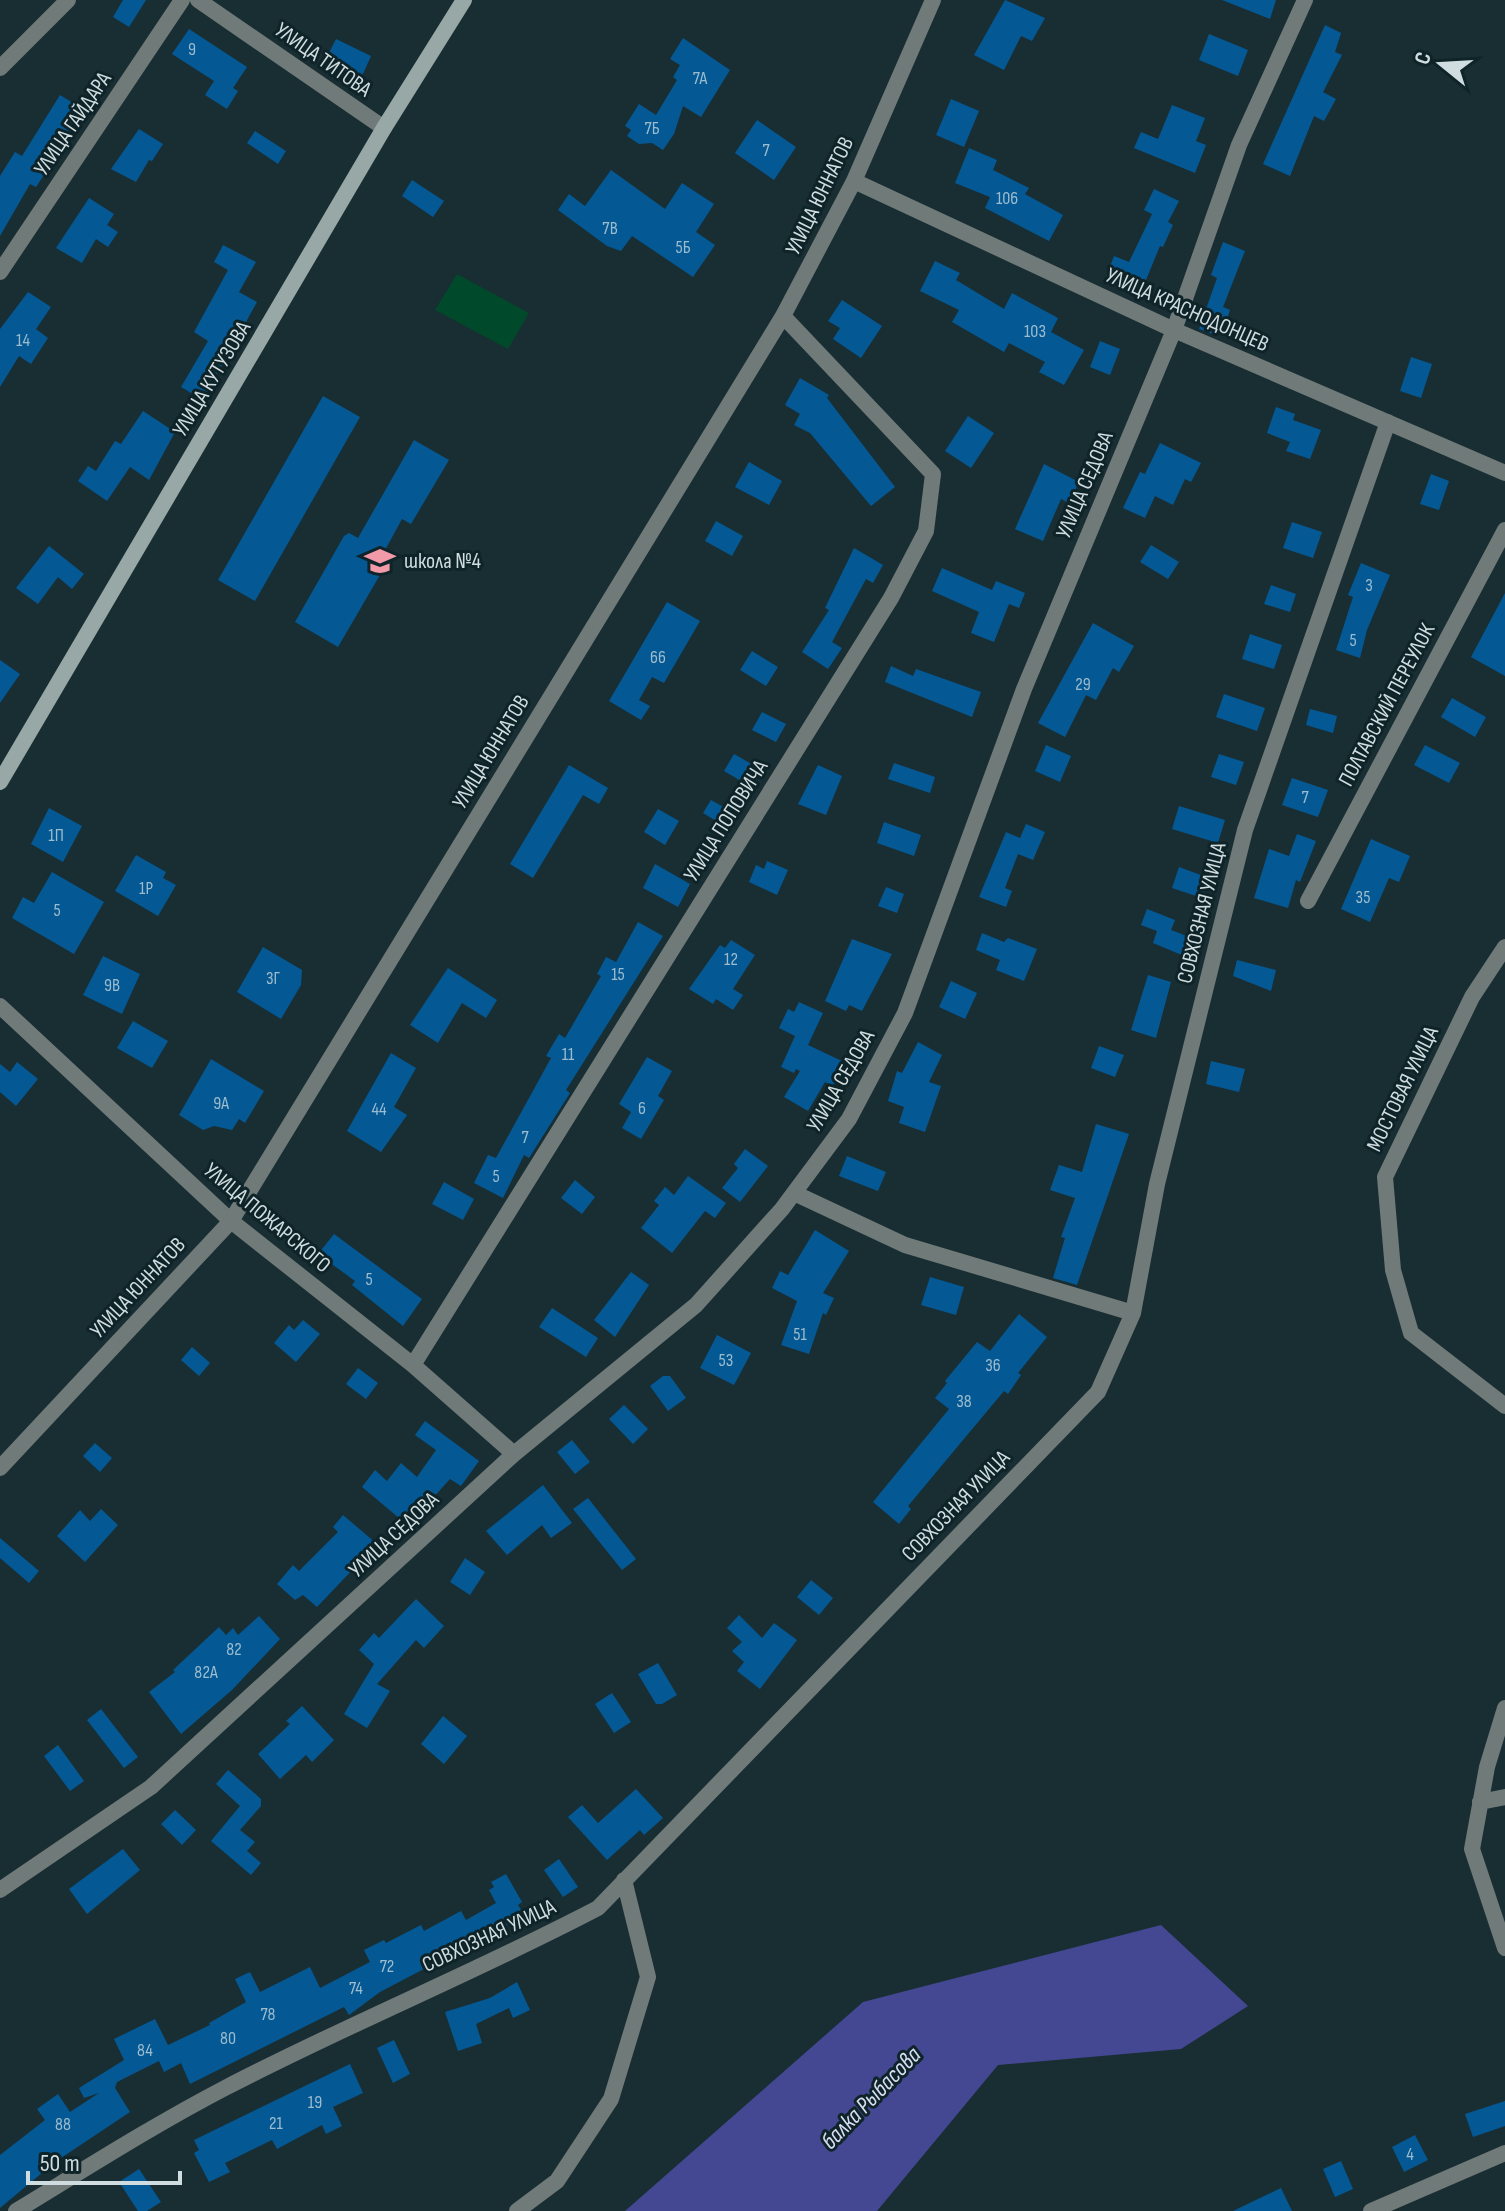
<svg xmlns="http://www.w3.org/2000/svg" width="1505" height="2211" font-family="'Sofia Sans Condensed',sans-serif">
<style>
.green{fill:#00492a}
.water{fill:#444892}
.building{fill:#045995}
.lines{fill:none;stroke-linecap:round;stroke-linejoin:round}
.minor{stroke:#707a79;stroke-width:16}
.secondary{stroke:#97a8a6;stroke-width:16}
.labels{text-anchor:middle;dominant-baseline:central;stroke-width:6;stroke-linejoin:round;paint-order:stroke}
.number-label{font-size:18px;fill:#9dbccd}
.street-label{font-size:22px;fill:#d0dde0;stroke:#0f2429}
.poi-label{font-size:22px;fill:#d0dde0;stroke:#0f2429;text-anchor:start}
.water-label{font-size:24px;font-style:italic;fill:#d9ddf3;stroke:#0f2429}
</style>
<rect width="100%" height="100%" fill="#192e33"/>
<path class="green" d="M457,274L529,313L508,349L435,310Z"/>
<path class="water" d="M1161,1925L1248,2006L1181,2049L998,2065L877,2211H625L863,2002Z"/>
<path class="building" d="M123,0H146L129,27L113,17Z
M1005,0L1045,18L1032,41L1021,36L1004,70L974,55Z
M1222,0H1276L1270,19Z
M1325,25L1341,33L1335,52L1342,55L1323,92L1336,99L1324,121L1314,116L1290,176L1263,164Z
M189,29L247,67L233,88L238,91L227,109L205,95L214,81L172,54Z
M1209,34L1248,50L1238,76L1199,60Z
M683,38L730,70L701,117L683,106L674,134L663,150L652,143L639,144L627,136L631,130L625,126L639,104L656,115L677,80L673,77L680,65L670,59Z
M336,39L371,56L362,76L326,59Z
M60,95L86,111L36,187L30,184L0,236V176L15,152L22,156Z
M951,99L979,111L964,147L936,135Z
M1172,105L1205,118L1196,141L1206,145L1195,173L1134,148L1141,132L1158,139Z
M757,120L796,147L774,180L735,153Z
M139,129L163,144L152,161L149,160L136,182L111,169Z
M255,131L286,151L278,164L247,143Z
M969,148L997,160L993,170L1029,188L1025,194L1063,215L1049,241L985,208L990,197L955,183Z
M611,170L665,209L682,183L714,204L696,232L715,245L693,277L632,236L621,251L607,246L558,210L569,194L585,206Z
M412,180L444,201L433,217L402,196Z
M1154,189L1179,201L1168,222L1173,225L1163,247L1160,246L1141,292L1106,277L1114,256L1129,262L1152,214L1144,210Z
M89,198L114,214L107,225L118,232L108,247L96,239L82,263L56,248Z
M1223,242L1245,251L1223,307L1230,310L1223,331L1215,328L1212,334L1199,329L1217,278L1211,275Z
M223,245L256,262L239,292L257,302L203,400L181,387L208,341L194,332L228,270L214,262Z
M935,261L960,273L956,280L1004,309L1012,293L1058,318L1051,332L1084,350L1064,385L1039,372L1045,362L1009,343L1004,352L952,322L959,310L920,291Z
M28,292L51,307L36,329L48,338L31,364L19,356L0,387V329Z
M842,300L882,326L861,358L833,339L840,328L828,321Z
M1100,341L1120,349L1110,375L1090,367Z
M1411,357L1432,364L1421,398L1400,391Z
M800,378L829,395L827,398L895,487L871,506L810,433L794,425L800,414L785,405Z
M323,396L360,417L255,601L218,580Z
M1276,407L1295,414L1293,420L1321,430L1310,459L1286,451L1290,442L1267,433Z
M143,411L175,432L149,480L130,467L107,501L78,481L88,466L96,471L115,441L121,444Z
M968,416L994,433L971,468L945,451Z
M414,440L449,460L411,524L402,519L384,552L391,556L338,647L295,622L344,536L349,533L358,538Z
M1160,443L1201,463L1191,482L1185,479L1173,505L1155,496L1145,518L1123,508L1140,472L1145,474Z
M749,462L782,481L769,505L735,487Z
M1044,464L1079,482L1069,503L1061,499L1043,541L1015,529Z
M1431,474L1449,481L1439,510L1420,504Z
M716,521L743,536L732,556L705,541Z
M1292,522L1322,532L1313,558L1283,548Z
M1151,545L1179,562L1168,579L1140,562Z
M49,546L84,574L72,589L58,577L38,604L16,588Z
M854,548L883,565L873,583L866,579L832,642L842,648L828,669L802,652L829,610L825,608Z
M1361,563L1390,575L1367,630L1360,658L1336,650L1353,597L1348,595Z
M942,568L992,590L996,581L1025,593L1019,608L1009,604L994,642L971,633L979,612L932,591Z
M1271,585L1296,594L1290,612L1264,604Z
M1505,593V676L1471,657Z
M667,602L700,621L664,683L652,677L639,700L650,706L641,720L609,701Z
M1093,623L1134,646L1119,672L1113,668L1096,700L1086,695L1065,737L1038,723Z
M1250,634L1282,645L1274,669L1242,659Z
M752,651L778,667L766,686L740,670Z
M0,660L20,674L0,703Z
M891,666L913,676L916,669L981,692L972,717L885,682Z
M1224,694L1265,708L1257,731L1216,717Z
M1452,698L1486,717L1475,737L1441,717Z
M1310,709L1337,716L1333,733L1306,725Z
M762,712L786,724L776,742L752,730Z
M1046,745L1071,756L1060,782L1035,771Z
M1425,745L1460,763L1449,783L1414,765Z
M734,754L762,770L753,788L724,771Z
M1219,754L1244,762L1236,785L1211,777Z
M894,763L935,777L930,793L888,779Z
M569,765L608,788L599,804L583,795L533,878L510,864Z
M818,765L842,776L826,815L798,804Z
M1292,778L1328,790L1318,817L1282,805Z
M711,800L734,813L726,827L703,813Z
M1179,806L1225,820L1218,843L1172,829Z
M49,808L82,826L63,862L31,844Z
M658,809L679,821L665,845L644,832Z
M884,822L921,835L914,856L877,843Z
M1026,824L1045,832L1033,860L1018,854L1005,888L1012,891L1006,907L979,897L1006,832L1020,838Z
M1297,834L1316,841L1300,882L1296,880L1288,908L1254,898L1269,849L1289,856Z
M1371,839L1410,856L1399,882L1389,878L1370,922L1341,909Z
M136,855L166,872L163,878L176,885L158,916L115,891Z
M767,861L788,870L777,895L749,882L756,865L764,869Z
M655,864L690,884L678,907L643,888Z
M1179,867L1209,878L1202,898L1172,888Z
M52,872L104,902L74,954L12,918L23,897L34,903Z
M886,887L904,894L897,913L878,906Z
M1147,909L1175,920L1171,930L1192,938L1184,956L1153,943L1157,931L1141,925Z
M638,922L663,936L566,1090L570,1093L529,1158L524,1155L503,1198L474,1183L488,1155L496,1158L551,1058L546,1056L559,1034L565,1038L601,976L597,974L606,957L616,962Z
M982,933L1004,942L1008,938L1037,949L1024,981L996,970L1000,960L976,950Z
M852,939L892,954L862,1011L849,1005L846,1011L825,1001Z
M731,940L755,955L733,989L743,995L733,1010L716,999L713,1004L689,989L720,945L725,948Z
M263,947L302,970L301,985L281,1019L237,992Z
M103,956L140,974L122,1014L83,995Z
M1237,960L1276,970L1271,991L1233,976Z
M448,968L497,1000L486,1018L462,1003L438,1043L410,1025Z
M1148,975L1171,982L1156,1038L1131,1030Z
M951,981L977,993L965,1019L939,1007Z
M799,1002L823,1013L808,1045L844,1062L833,1086L825,1082L808,1111L784,1097L800,1071L796,1069L794,1073L781,1067L795,1036L779,1028L788,1009L794,1012Z
M133,1021L168,1041L152,1068L117,1048Z
M918,1042L942,1055L929,1082L941,1086L925,1132L899,1123L904,1107L888,1101L897,1071L902,1073Z
M1099,1046L1124,1055L1115,1077L1091,1068Z
M391,1053L416,1068L394,1107L407,1115L381,1152L347,1131Z
M647,1057L672,1071L658,1096L664,1100L641,1139L622,1128L631,1112L619,1104Z
M211,1059L264,1091L245,1123L239,1119L232,1130L214,1126L203,1130L179,1115Z
M1211,1061L1245,1069L1239,1092L1206,1084Z
M17,1062L38,1079L16,1106L0,1092V1064L10,1072Z
M1096,1124L1129,1134L1077,1285L1053,1278L1065,1238L1061,1237L1075,1198L1050,1190L1059,1165L1082,1172Z
M745,1149L768,1166L740,1202L722,1188L738,1168L734,1164Z
M847,1156L886,1172L878,1191L839,1176Z
M688,1176L726,1203L715,1218L705,1211L672,1253L641,1228L659,1205L654,1201L665,1187L674,1195Z
M575,1180L595,1197L582,1214L561,1198Z
M444,1182L474,1199L463,1220L432,1204Z
M815,1230L849,1251L823,1293L834,1298L826,1315L823,1313L809,1354L781,1345L797,1301L772,1288L780,1271L788,1275Z
M334,1234L422,1299L403,1326L352,1285L355,1281L318,1254Z
M631,1272L649,1285L615,1337L594,1320Z
M930,1277L964,1287L956,1315L921,1305Z
M552,1308L598,1338L586,1357L539,1327Z
M1019,1314L1047,1337L1018,1373L1021,1375L1008,1394L1004,1391L953,1452L908,1506L911,1509L899,1524L873,1502L949,1409L935,1398L947,1383L945,1381L977,1342L990,1351Z
M303,1320L320,1334L296,1362L274,1343L289,1325L294,1330Z
M717,1335L751,1353L734,1385L700,1368Z
M192,1347L210,1363L199,1376L181,1360Z
M358,1368L378,1383L366,1399L346,1384Z
M663,1376H670L686,1398L668,1411L650,1386Z
M624,1405L648,1429L633,1444L609,1419Z
M425,1421L479,1461L461,1486L450,1479L422,1510L424,1512L411,1528L362,1487L375,1470L387,1481L401,1463L417,1477L436,1450L415,1435Z
M572,1440L590,1462L575,1474L557,1452Z
M95,1443L112,1458L100,1472L83,1456Z
M543,1485L572,1523L551,1538L542,1525L507,1555L486,1531Z
M588,1498L636,1559L622,1570L573,1509Z
M101,1509L118,1525L85,1562L57,1536L80,1510L90,1521Z
M343,1515L377,1544L317,1607L303,1595L295,1600L277,1584L293,1565L299,1571L338,1532L333,1527Z
M0,1538L39,1571L29,1583L0,1558Z
M465,1558L485,1572L470,1595L450,1582Z
M811,1580L833,1598L819,1615L797,1597Z
M416,1599L444,1626L424,1648L416,1640L377,1684L390,1691L367,1728L344,1714L374,1664L359,1650L374,1633L379,1638Z
M739,1615L762,1638L774,1623L797,1640L760,1689L737,1671L744,1662L732,1651L742,1642L727,1628Z
M259,1616L280,1639L232,1690L181,1734L149,1692L175,1672L173,1670L219,1627L226,1635L233,1628L238,1635Z
M658,1663L677,1695L662,1704H656L638,1674Z
M612,1693L631,1722L614,1733L595,1704Z
M302,1706L334,1740L312,1762L306,1755L280,1779L258,1754L290,1724L286,1721Z
M101,1709L138,1757L124,1768L87,1720Z
M443,1716L467,1736L444,1764L421,1744Z
M58,1745L84,1781L70,1791L44,1756Z
M228,1770L261,1799V1806L240,1830L255,1842L247,1851L261,1863L251,1875L211,1841L240,1806L216,1784Z
M636,1789L663,1818L644,1835L640,1830L607,1860L568,1817L582,1805L598,1823Z
M175,1810L196,1830L182,1845L161,1824Z
M123,1849L140,1870L87,1914L69,1889Z
M559,1859L578,1887L563,1897L544,1870Z
M506,1874L522,1902L518,1905L525,1916L380,1992L349,2015L344,2007L190,2084L181,2063L164,2072L159,2061L117,2082L115,2088L130,2112L55,2162L0,2208V2155L45,2120L37,2109L58,2094L70,2112L99,2093L84,2098L79,2088L124,2060L114,2039L155,2019L168,2045L210,2025L209,2023L246,2002L235,1979L250,1972L260,1992L310,1967L320,1988L370,1962L364,1950L384,1940L386,1943L421,1925L424,1931L461,1911L466,1920L496,1903L489,1890L494,1887L491,1882Z
M517,1982L530,2010L513,2018L509,2008L476,2024L482,2043L458,2051L445,2012L490,1998Z
M394,2040L410,2074L393,2083L377,2048Z
M350,2064L363,2093L333,2107L342,2126L326,2134L322,2125L277,2149L272,2140L225,2163L230,2172L209,2182L194,2153L199,2150L194,2140Z
M1505,2101V2126L1473,2137L1465,2114Z
M1415,2135L1428,2160L1404,2172L1392,2147Z
M1341,2161L1353,2189L1335,2197L1323,2169Z
M139,2169L161,2202L147,2211H138L119,2182Z
M1281,2188L1292,2211H1233Z"/>
<g class="lines">
<path class="minor" d="M198,0L384,128
M0,68L68,0
M854,181L1174,330L1505,473
M0,272L182,0
M1308,901L1505,530
M1505,947L1472,997L1385,1177L1393,1270L1411,1333L1505,1406
M0,1006L231,1221L413,1365L514,1454
M794,1193L905,1245L1133,1313
M413,1365L891,598L926,531L933,474L783,316
M0,1468L231,1221L783,316L854,181L933,0
M1505,1708L1487,1767L1472,1849L1505,1948
M1480,1802L1505,1797
M0,1890L151,1787L514,1454L696,1305L782,1209L849,1119L905,1013L1024,689L1174,330L1239,145L1305,0
M16,2211C85,2169 154,2125 225,2088C348,2024 476,1972 598,1908L1098,1392L1133,1313L1157,1184L1245,830L1388,422
M517,2211L557,2181L611,2099L648,1977L624,1880
M1371,2211L1505,2153"/>
<path class="secondary" d="M0,782L384,128L464,0"/>
</g>
<defs>
<g id="school-bare" transform="scale(2.4)"><path d="M0-5L7-2L0 1L-7-2ZM-4 1L0 2.5L4 1V4Q0 6-4 4Z" fill="#f39aa9" stroke="#0f2429" stroke-width="2.5" paint-order="stroke"/></g>
</defs>
<g fill-rule="evenodd">
<use href="#school-bare" x="380" y="561"/>
</g>
<g class="labels">
<g class="number-label">
<text x="192" y="49">9</text>
<text x="700" y="78">7А</text>
<text x="652" y="128">7Б</text>
<text x="766" y="150">7</text>
<text x="1007" y="198">106</text>
<text x="610" y="228">7В</text>
<text x="683" y="247">5Б</text>
<text x="1035" y="331">103</text>
<text x="23" y="340">14</text>
<text x="1369" y="585">3</text>
<text x="1353" y="640">5</text>
<text x="658" y="657">66</text>
<text x="1083" y="684">29</text>
<text x="1305" y="797">7</text>
<text x="56" y="835">1П</text>
<text x="146" y="888">1Р</text>
<text x="1363" y="897">35</text>
<text x="57" y="910">5</text>
<text x="731" y="959">12</text>
<text x="618" y="974">15</text>
<text x="273" y="978">3Г</text>
<text x="112" y="985">9В</text>
<text x="568" y="1054">11</text>
<text x="221" y="1103">9А</text>
<text x="642" y="1108">6</text>
<text x="379" y="1109">44</text>
<text x="525" y="1137">7</text>
<text x="496" y="1176">5</text>
<text x="369" y="1279">5</text>
<text x="800" y="1334">51</text>
<text x="726" y="1360">53</text>
<text x="993" y="1365">36</text>
<text x="964" y="1401">38</text>
<text x="234" y="1649">82</text>
<text x="206" y="1672">82А</text>
<text x="387" y="1966">72</text>
<text x="356" y="1988">74</text>
<text x="268" y="2014">78</text>
<text x="228" y="2038">80</text>
<text x="145" y="2050">84</text>
<text x="315" y="2102">19</text>
<text x="276" y="2123">21</text>
<text x="63" y="2124">88</text>
<text x="1410" y="2154">4</text>
</g>
<g class="street-label">
<text transform="translate(323 60) rotate(35)">УЛИЦА ТИТОВА</text>
<text transform="translate(73 124) rotate(-56)">УЛИЦА ГАЙДАРА</text>
<text transform="translate(820 196) rotate(-64)">УЛИЦА ЮННАТОВ</text>
<text transform="translate(1187 310) rotate(24)">УЛИЦА КРАСНОДОНЦЕВ</text>
<text transform="translate(212 379) rotate(-59)">УЛИЦА КУТУЗОВА</text>
<text transform="translate(1085 485) rotate(-67)">УЛИЦА СЕДОВА</text>
<text transform="translate(1387 705) rotate(-62)">ПОЛТАВСКИЙ ПЕРЕУЛОК</text>
<text transform="translate(491 752) rotate(-59)">УЛИЦА ЮННАТОВ</text>
<text transform="translate(726 821) rotate(-58)">УЛИЦА ПОПОВИЧА</text>
<text transform="translate(1202 913) rotate(-76)">СОВХОЗНАЯ УЛИЦА</text>
<text transform="translate(841 1081) rotate(-60)">УЛИЦА СЕДОВА</text>
<text transform="translate(1403 1089) rotate(-64)">МОСТОВАЯ УЛИЦА</text>
<text transform="translate(267 1218) rotate(40)">УЛИЦА ПОЖАРСКОГО</text>
<text transform="translate(138 1288) rotate(-47)">УЛИЦА ЮННАТОВ</text>
<text transform="translate(956 1506) rotate(-46)">СОВХОЗНАЯ УЛИЦА</text>
<text transform="translate(394 1535) rotate(-43)">УЛИЦА СЕДОВА</text>
<text transform="translate(489 1936) rotate(-25)">СОВХОЗНАЯ УЛИЦА</text>
</g>
<g class="poi-label">
<text x="404" y="561">школа №4</text>
</g>
<g class="water-label">
<text transform="translate(871 2098) rotate(-46)">балка Рыбасова</text>
</g>
</g>
<g transform="translate(1441 64) rotate(288)" stroke="#0f2429" stroke-width="6" paint-order="stroke">
<path d="M0-6L14 30L0 20L-14 30Z" fill="#d0dde0"/>
<text y="-12" font-size="22" font-weight="bold" text-anchor="middle" fill="#d0dde0">С</text>
</g>
<path d="M28 2171v12h152v-12" fill="none" stroke="#d0dde0" stroke-width="4"/>
<text x="40" y="2171" font-size="24" fill="#d0dde0" stroke="#0f2429" stroke-width="6" paint-order="stroke">50 m</text>
</svg>
